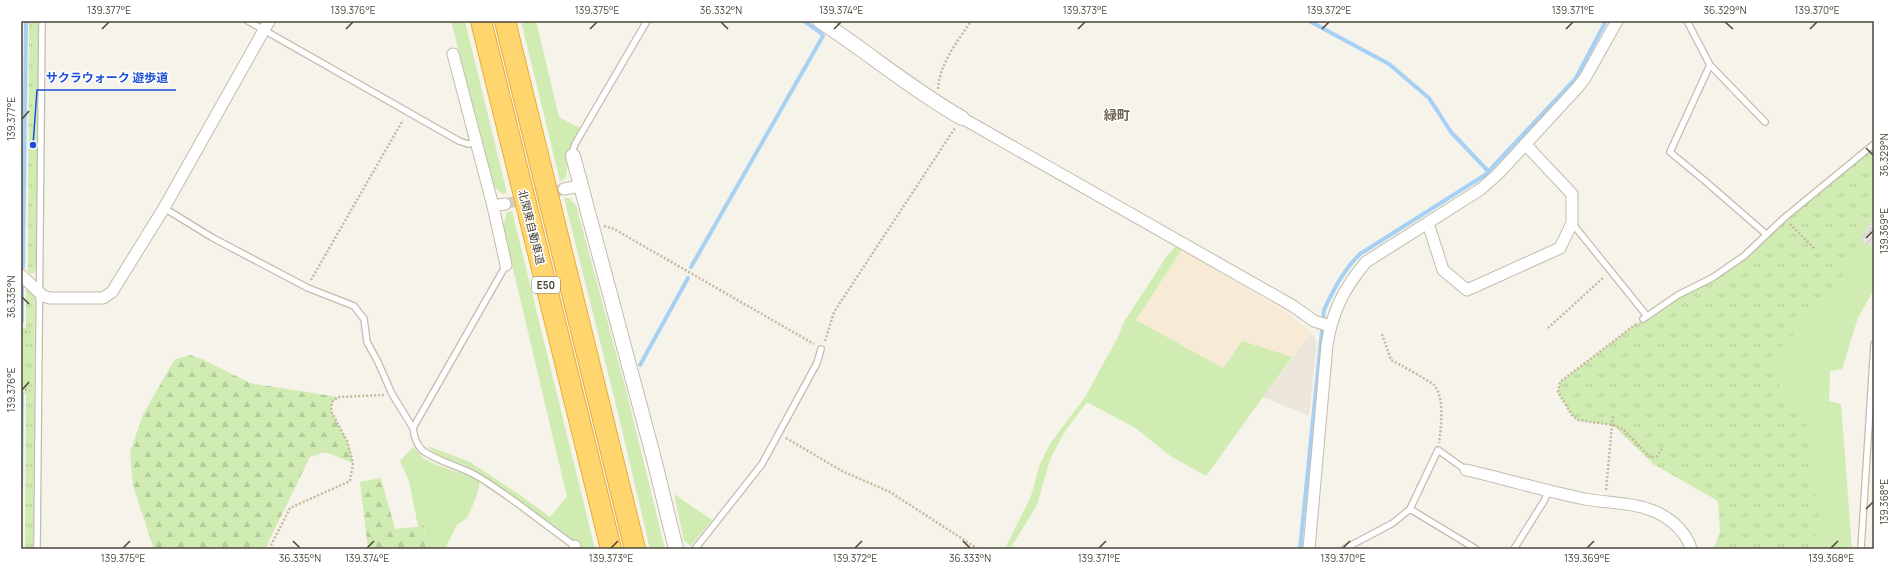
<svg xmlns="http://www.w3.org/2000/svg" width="1895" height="570" font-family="Manrope,'Noto Sans JP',sans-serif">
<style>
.residential{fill:#ebe6d9}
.commercial{fill:#f8ebd6}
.industrial{fill:url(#industrial-furrows)}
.grass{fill:#d0ecb2}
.forest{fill:url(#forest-firs)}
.park{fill:url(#park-tufts)}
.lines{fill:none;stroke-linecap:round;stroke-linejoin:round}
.stream{stroke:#a6d1f5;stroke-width:4}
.minor-tunnel{stroke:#d4d0c7;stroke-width:11;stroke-dasharray:11 5.5;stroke-linecap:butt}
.service-casing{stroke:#c3bcad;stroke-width:8}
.minor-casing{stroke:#c3bcad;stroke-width:13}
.tertiary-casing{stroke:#c3bcad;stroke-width:16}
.motorway-casing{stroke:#e7ad35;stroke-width:22}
.path{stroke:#c5b99d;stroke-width:2.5;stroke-dasharray:2 2;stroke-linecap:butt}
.service{stroke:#fff;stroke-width:5.5}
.minor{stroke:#fff;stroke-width:11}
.tertiary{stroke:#fff;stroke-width:14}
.motorway{stroke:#ffd56e;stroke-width:20}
.ticks{fill:none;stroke:#4b4538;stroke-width:1.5}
.labels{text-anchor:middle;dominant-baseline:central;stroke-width:3;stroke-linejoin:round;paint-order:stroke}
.shield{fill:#fff;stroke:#817d74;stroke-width:1}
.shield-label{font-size:10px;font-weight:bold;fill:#4b4538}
.street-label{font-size:11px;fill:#4b4538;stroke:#fff}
.quarter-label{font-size:13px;font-weight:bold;fill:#6f634f;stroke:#fff}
.leader{fill:none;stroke:#1d4ed8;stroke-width:1.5}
.callout-dot{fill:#1d4ed8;stroke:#fff;stroke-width:1.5}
.callout-label{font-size:12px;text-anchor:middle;font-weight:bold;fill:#1d4ed8;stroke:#fff;stroke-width:3;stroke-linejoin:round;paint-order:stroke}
.neatline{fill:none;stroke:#4b4538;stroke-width:1.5}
.ticks-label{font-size:10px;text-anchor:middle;fill:#4b4538}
</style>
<defs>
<pattern id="industrial-furrows" width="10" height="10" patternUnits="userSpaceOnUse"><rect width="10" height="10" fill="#e6e2dc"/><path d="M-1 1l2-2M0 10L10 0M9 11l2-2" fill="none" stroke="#c7c3be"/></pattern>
<pattern id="forest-firs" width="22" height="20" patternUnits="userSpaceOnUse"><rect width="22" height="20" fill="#d0ecb2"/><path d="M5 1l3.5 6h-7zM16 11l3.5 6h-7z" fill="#b4cc9a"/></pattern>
<pattern id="park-tufts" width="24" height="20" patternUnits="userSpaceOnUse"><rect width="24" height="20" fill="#d0ecb2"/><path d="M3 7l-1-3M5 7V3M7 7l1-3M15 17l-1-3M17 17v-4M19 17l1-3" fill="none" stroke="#b4cc9a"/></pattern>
</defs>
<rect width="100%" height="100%" fill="#f6f3eb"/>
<path class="residential" d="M1311,333L1317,341L1309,416L1263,397Z"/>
<path class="commercial" d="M1182,249L1291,315L1311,333L1292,357L1274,353L1223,368L1136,320Z"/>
<path class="industrial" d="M1872,220L1874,221V248L1860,240Z"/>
<path class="grass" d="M451,21H465L507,193L502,194L494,186Z
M521,21H536L559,117L580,128L567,152L568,163L566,178L560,181Z
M1874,194V221L1872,220L1860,240L1874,248V289L1858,318L1842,369L1830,371L1829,401L1841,404L1852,549H1815L1816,547L1587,396Z
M564,198H569L576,205L626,390L665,549H650L617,409Z
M512,211L595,549H581L579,542H575C541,517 506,491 470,468C456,459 439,460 428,446L470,462L517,493L550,517L567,497L503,226L507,212Z
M1177,245L1182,249L1136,320L1223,368L1242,341L1292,357L1206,476L1169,455L1137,429L1087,402L1063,434L1050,460L1037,505L1010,549H1005L1031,496L1040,464L1050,444L1085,397L1118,337L1124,322L1167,256Z
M413,447L425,459L434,464L466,475L480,482L476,498L467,518L457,525L445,549H426L424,526H418L409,481L400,461Z
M674,494L712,520L691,546L684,541Z"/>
<path class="forest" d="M190,355L204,360L250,383L338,397L332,402L331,411L347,441L353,463L325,452L310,457L265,549H154L133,486L130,452L143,415L174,360Z
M381,478L395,529L424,526L426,549H368L360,482Z"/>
<path class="park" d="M29,21H39L36,268L34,273L30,274L28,271Z
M1874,144V217L1855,247L1859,253L1824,300L1769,362L1782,392L1804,411L1818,513L1816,547L1815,549H1714L1720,531L1718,501L1653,464L1613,425L1589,422L1578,420L1572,415L1558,392L1560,382L1647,316L1744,256L1766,234Z
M26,288L35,296L33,549H25L26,394L21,393V327L26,328Z"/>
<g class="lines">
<path class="stream" d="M1309,21L1389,64L1429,98L1451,132L1488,171
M23,267L26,21
M691,267L823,36L821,33L804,21
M22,322V286
M640,365L688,278
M21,491L22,393
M1300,549L1324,310C1333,290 1344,269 1360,254L1485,175L1576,78L1606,21"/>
<path class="minor-tunnel" d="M505,204L564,189"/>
<g class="service-casing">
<path id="service" d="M248,21L459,141L468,144L476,142
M1687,21L1710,65L1765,122
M1710,65L1670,152L1705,181L1766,234
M573,155V150L575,144L647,21
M164,208L213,238L308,288L354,306L364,319L367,342L378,362L392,394L413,428
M1572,223L1647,316
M506,265L413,428C414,436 416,444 422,450C438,462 460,466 477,476C512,497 542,523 575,546
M1643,319L1678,295L1712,278L1744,256L1784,218L1874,144
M1410,509L1438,450L1466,470
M37,549L42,21
M695,549L762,464L817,363L821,349
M1344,549L1393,523L1410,509L1476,549
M1514,549L1544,501L1548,492
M1861,549L1874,344"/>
</g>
<g class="minor-casing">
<path id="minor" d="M453,54L493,206L506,265
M962,118L1293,306L1314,321L1330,326
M564,189L580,186
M493,206L505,204
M1428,223L1443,270L1467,290L1560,248L1572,223V194L1525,144
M21,275L43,296L50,298H103L112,292L164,208L269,21
M1466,470C1506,479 1545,491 1585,499C1606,503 1629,502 1648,509C1667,515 1686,530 1691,549
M575,546V549
M1309,549L1327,345C1332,312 1344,288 1366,262L1481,189L1498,174L1578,87L1585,78L1617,21"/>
</g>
<g class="tertiary-casing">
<path id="tertiary" d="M820,21C868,52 912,90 962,118
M573,156L653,455L676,549"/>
</g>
<g class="motorway-casing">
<path id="motorway" d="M481,21L611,549
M505,21L635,549"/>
</g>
<path class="path" d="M938,89C939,64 958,41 971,21
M1790,224L1814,248
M604,226L614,229L814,344
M311,280L403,120
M1636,324L1560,382L1558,392L1572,415L1578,420L1613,425L1623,429L1651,458L1657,456L1662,449
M1548,328L1604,277
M21,332H30
M1382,334L1391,360C1399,364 1428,380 1434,385C1445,397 1441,428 1439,443
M825,341L834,312L955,128
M21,389L30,390
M786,438L842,471L890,492L978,549
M1606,490L1613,415
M269,549L290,508L350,481L353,463L347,441L331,411L332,402L338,397L384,395"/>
<use href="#service" class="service"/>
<use href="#minor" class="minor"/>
<use href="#tertiary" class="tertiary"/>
<use href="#motorway" class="motorway"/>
</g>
<path class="ticks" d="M721,22L728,29M1725,22L1733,29M102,29L109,22M346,29L353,22M590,29L597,22M834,29L841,22M1078,29L1085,22M1322,29L1329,22M1566,29L1573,22M1810,29L1817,22M22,119L29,111M1866,148L1873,155M1866,238L1873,231M22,297L29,304M22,390L29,382M1866,509L1873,502M293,541L300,548M963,541L970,548M123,548L130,541M367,548L374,541M611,548L618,541M855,548L862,541M1099,548L1106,541M1343,548L1350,541M1587,548L1594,541M1831,548L1838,541"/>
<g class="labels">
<rect class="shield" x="532" y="277" width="28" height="16" rx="3"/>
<g class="shield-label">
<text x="546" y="285">E50</text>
</g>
<g class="street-label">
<text transform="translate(532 227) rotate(76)">北関東自動車道</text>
</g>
<g class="quarter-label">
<text x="1117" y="115">緑町</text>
</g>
</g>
<path class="leader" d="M33 145L37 90H176"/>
<circle class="callout-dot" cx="33" cy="145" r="4"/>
<g class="callout-label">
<text x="107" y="82">サクラウォーク 遊歩道</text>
</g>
<rect width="1895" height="570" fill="none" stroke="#ffffff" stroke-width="44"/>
<rect x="22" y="22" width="1851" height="526" class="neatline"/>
<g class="ticks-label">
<text x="109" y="14">139.377°E</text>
<text x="353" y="14">139.376°E</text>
<text x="597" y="14">139.375°E</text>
<text x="721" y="14">36.332°N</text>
<text x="841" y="14">139.374°E</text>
<text x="1085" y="14">139.373°E</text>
<text x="1329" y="14">139.372°E</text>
<text x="1573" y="14">139.371°E</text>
<text x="1725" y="14">36.329°N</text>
<text x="1817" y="14">139.370°E</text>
<text transform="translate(11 119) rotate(-90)" y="4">139.377°E</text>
<text transform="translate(1884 155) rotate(-90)" y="4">36.329°N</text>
<text transform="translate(1884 231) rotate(-90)" y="4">139.369°E</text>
<text transform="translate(11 297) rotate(-90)" y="4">36.335°N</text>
<text transform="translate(11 390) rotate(-90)" y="4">139.376°E</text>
<text transform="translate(1884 502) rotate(-90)" y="4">139.368°E</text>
<text x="123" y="562">139.375°E</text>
<text x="300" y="562">36.335°N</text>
<text x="367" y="562">139.374°E</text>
<text x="611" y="562">139.373°E</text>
<text x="855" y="562">139.372°E</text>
<text x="970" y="562">36.333°N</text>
<text x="1099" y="562">139.371°E</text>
<text x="1343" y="562">139.370°E</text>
<text x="1587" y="562">139.369°E</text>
<text x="1831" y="562">139.368°E</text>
</g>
</svg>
